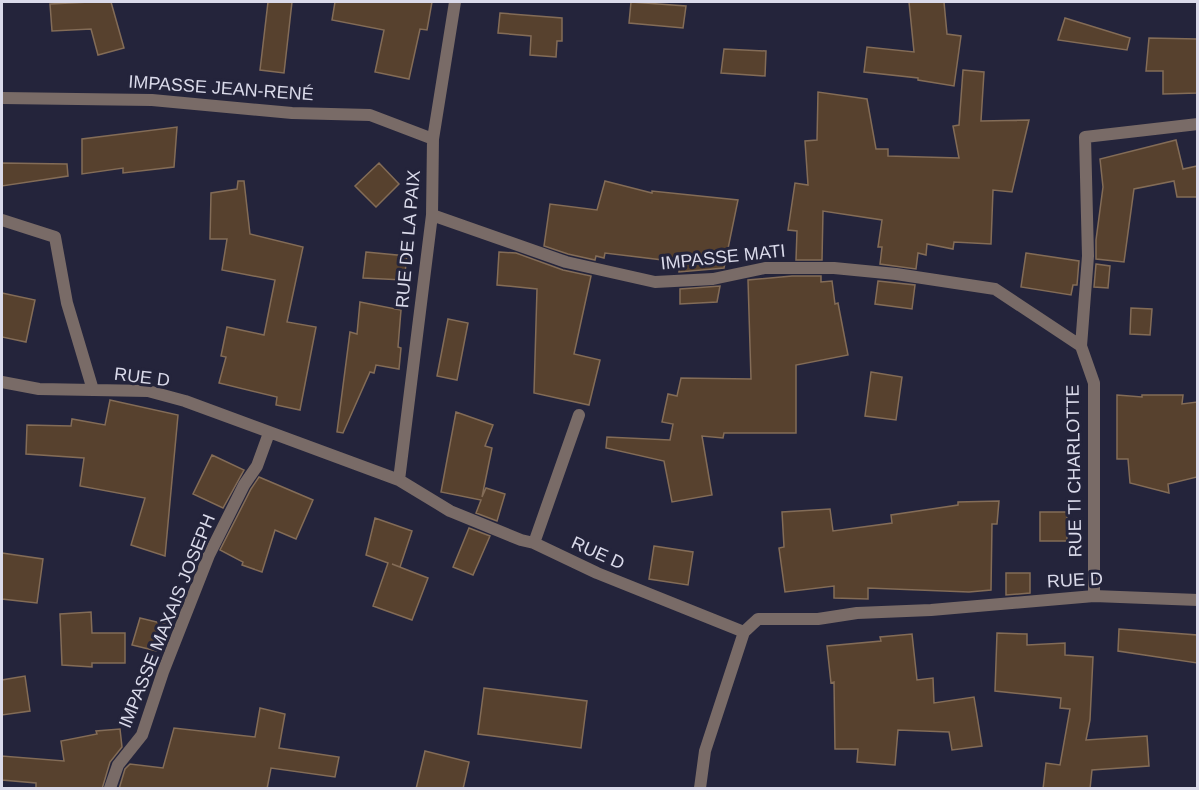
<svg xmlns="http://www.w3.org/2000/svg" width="1199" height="790" font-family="Arial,sans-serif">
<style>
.building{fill:#57412e;stroke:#836c57;stroke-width:1.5}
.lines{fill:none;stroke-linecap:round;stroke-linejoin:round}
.street{stroke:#796b67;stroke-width:12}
.labels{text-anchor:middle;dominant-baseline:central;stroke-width:6;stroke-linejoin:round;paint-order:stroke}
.street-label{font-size:18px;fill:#dadaea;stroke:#24243b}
</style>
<rect width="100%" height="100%" fill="#24243b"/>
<path class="building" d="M90,2H111L124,48L98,55L91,29L52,31L50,4Z
M268,2H292L284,73L260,70Z
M335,2H432L427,30L420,29L409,79L375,72L384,30L332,20Z
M631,2L686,6L683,28L629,23Z
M909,2H944L947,34L961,36L954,86L918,80V78L864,72L867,47L914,52Z
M500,13L562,18V41H557L556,57L530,55L531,36L498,33Z
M1065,18L1130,38L1127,50L1058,40Z
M1149,38L1197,39V93L1163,94V71H1146Z
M724,49L766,51L765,76L721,73Z
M963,70L984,72L981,121L1029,120L1012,192L993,190L991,244L954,242L953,249L927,244L926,255L918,253L916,269L880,264L882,247H878L882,220L823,211L822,260H796L797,231L788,230L795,183L808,185L805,141L817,140L818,92L867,99L876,149H888V156L959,158L953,126L959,125Z
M177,127L174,167L123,173V168L82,174V139Z
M1176,140L1183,169L1197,166V197H1177L1174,181L1134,189L1124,262L1096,259V240L1103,187L1100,159Z
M2,163L67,164L68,176L2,186Z
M379,163L399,184L376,207L355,186Z
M238,181H244L250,234L303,247L287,322L316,327L300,410L276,405L277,397L219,383L226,357L221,356L227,327L264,335L275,280L222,270L227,239H210L211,193L237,189Z
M605,181L652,193V191L738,200L724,268L679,272V262L605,253L604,258L596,256L595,260L568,254L544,246L550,204L597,210Z
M366,252L407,256L404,280L363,278Z
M499,252L516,253L563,270L591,276L574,354L600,360L589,405L534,393L537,289L497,285Z
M1026,253L1079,261L1077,285H1073L1071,295L1021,287Z
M1096,264L1110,266L1108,288L1094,287Z
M792,276H821V282L832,281L835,304L838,303L848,355L796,365V433H724L723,438L702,436L712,495L672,502L664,461L606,448L607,437L670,440L673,424L662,422L668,394L677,396L681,378L751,379L748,280Z
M878,281L915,285L912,309L875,304Z
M720,286L717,302L680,304V289Z
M2,293L35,300L26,342L2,337Z
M360,302L401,310L398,347L401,348L399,369L376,365L374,373L370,372L343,433L337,432L350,332L357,334Z
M1131,308L1152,309L1150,335L1130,334Z
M448,319L468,323L457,380L437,376Z
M871,372L902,377L896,420L865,416Z
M1117,395L1142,397V395H1183L1182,404L1197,402V477L1168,484L1169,493L1130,483L1128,459H1117Z
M110,400L178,415L165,556L131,545L145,498L80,486L84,458L26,454L27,425L71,426L72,419L105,425Z
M456,412L493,425L485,446L492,448L482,497L486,488L505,494L497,521L476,513L481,500L441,492Z
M212,455L244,470L223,508L193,494Z
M259,477L313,500L296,539L275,530L262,572L242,565L243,562L220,550L251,489Z
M999,501L997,524H992L991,590L969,592L868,588V599L834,598V586L785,592L779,548L784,547L782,512L830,509L833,531L892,523L891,515L958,505V502Z
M1040,512H1067V541H1040Z
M375,518L412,531L400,567L392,564L428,578L412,620L373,606L388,563L366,555Z
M469,528L490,536L473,575L453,567Z
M654,546L693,552L688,585L649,579Z
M2,553L43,559L37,603L2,599Z
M1006,573H1030V593L1006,595Z
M91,612L92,633H125V663H92V667L62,665L60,614Z
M140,618L165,624L157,651L132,645Z
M1119,629L1197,635V663L1118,651Z
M997,633L1027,634V645L1065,643V655L1093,657L1090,720L1086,740L1147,736L1149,766L1092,770L1090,789H1043L1046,763L1060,765L1070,709L1060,708L1061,698L995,691Z
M912,634L917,680L933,678L934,703L974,697L982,746L952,750L949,732L898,730L895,765L857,762L858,749H835L834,682L831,683L827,646L881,641L880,637Z
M25,676L30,711L2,715V680Z
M484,688L587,701L581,748L478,734Z
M260,708L285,714L279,748L339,757L335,777L271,768L267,789H119L125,769L130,764L163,768L174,728L255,737Z
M120,729L122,747L110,762L102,789H36V783L2,780V756L64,761L61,741L97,734L96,731Z
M425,751L469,762L463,789H416Z"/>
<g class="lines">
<path class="street" d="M2,98L152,100L292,113L370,115L433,139
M432,215L566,262L655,282L713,279L765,268H834L896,274L995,289L1081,346
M2,220L55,237L67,303L93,390
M2,382L39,389L148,391L185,401L399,480L450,511L521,540L534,543L597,573L744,632L758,619H818L857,613L931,610L1094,596L1198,600
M399,480L432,215L433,139L455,2
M534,543L579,415
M1094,596V383L1081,346L1088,256L1085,137L1198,124
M110,788L118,765L142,735L163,672L209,555L244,485L257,466L269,433
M700,788L705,751L744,632"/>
</g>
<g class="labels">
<g class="street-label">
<text transform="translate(221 88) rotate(4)">IMPASSE JEAN-RENÉ</text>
<text transform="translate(408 239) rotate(-85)">RUE DE LA PAIX</text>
<text transform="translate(723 257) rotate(-6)">IMPASSE MATI</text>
<text transform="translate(142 377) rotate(7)">RUE D</text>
<text transform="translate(1074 471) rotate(-91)">RUE TI CHARLOTTE</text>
<text transform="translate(598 553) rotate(24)">RUE D</text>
<text transform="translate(1075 580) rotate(-3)">RUE D</text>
<text transform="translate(167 621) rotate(-68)">IMPASSE MAXAIS JOSEPH</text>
</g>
</g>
<rect width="1199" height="790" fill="none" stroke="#dadaea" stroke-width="6"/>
</svg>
